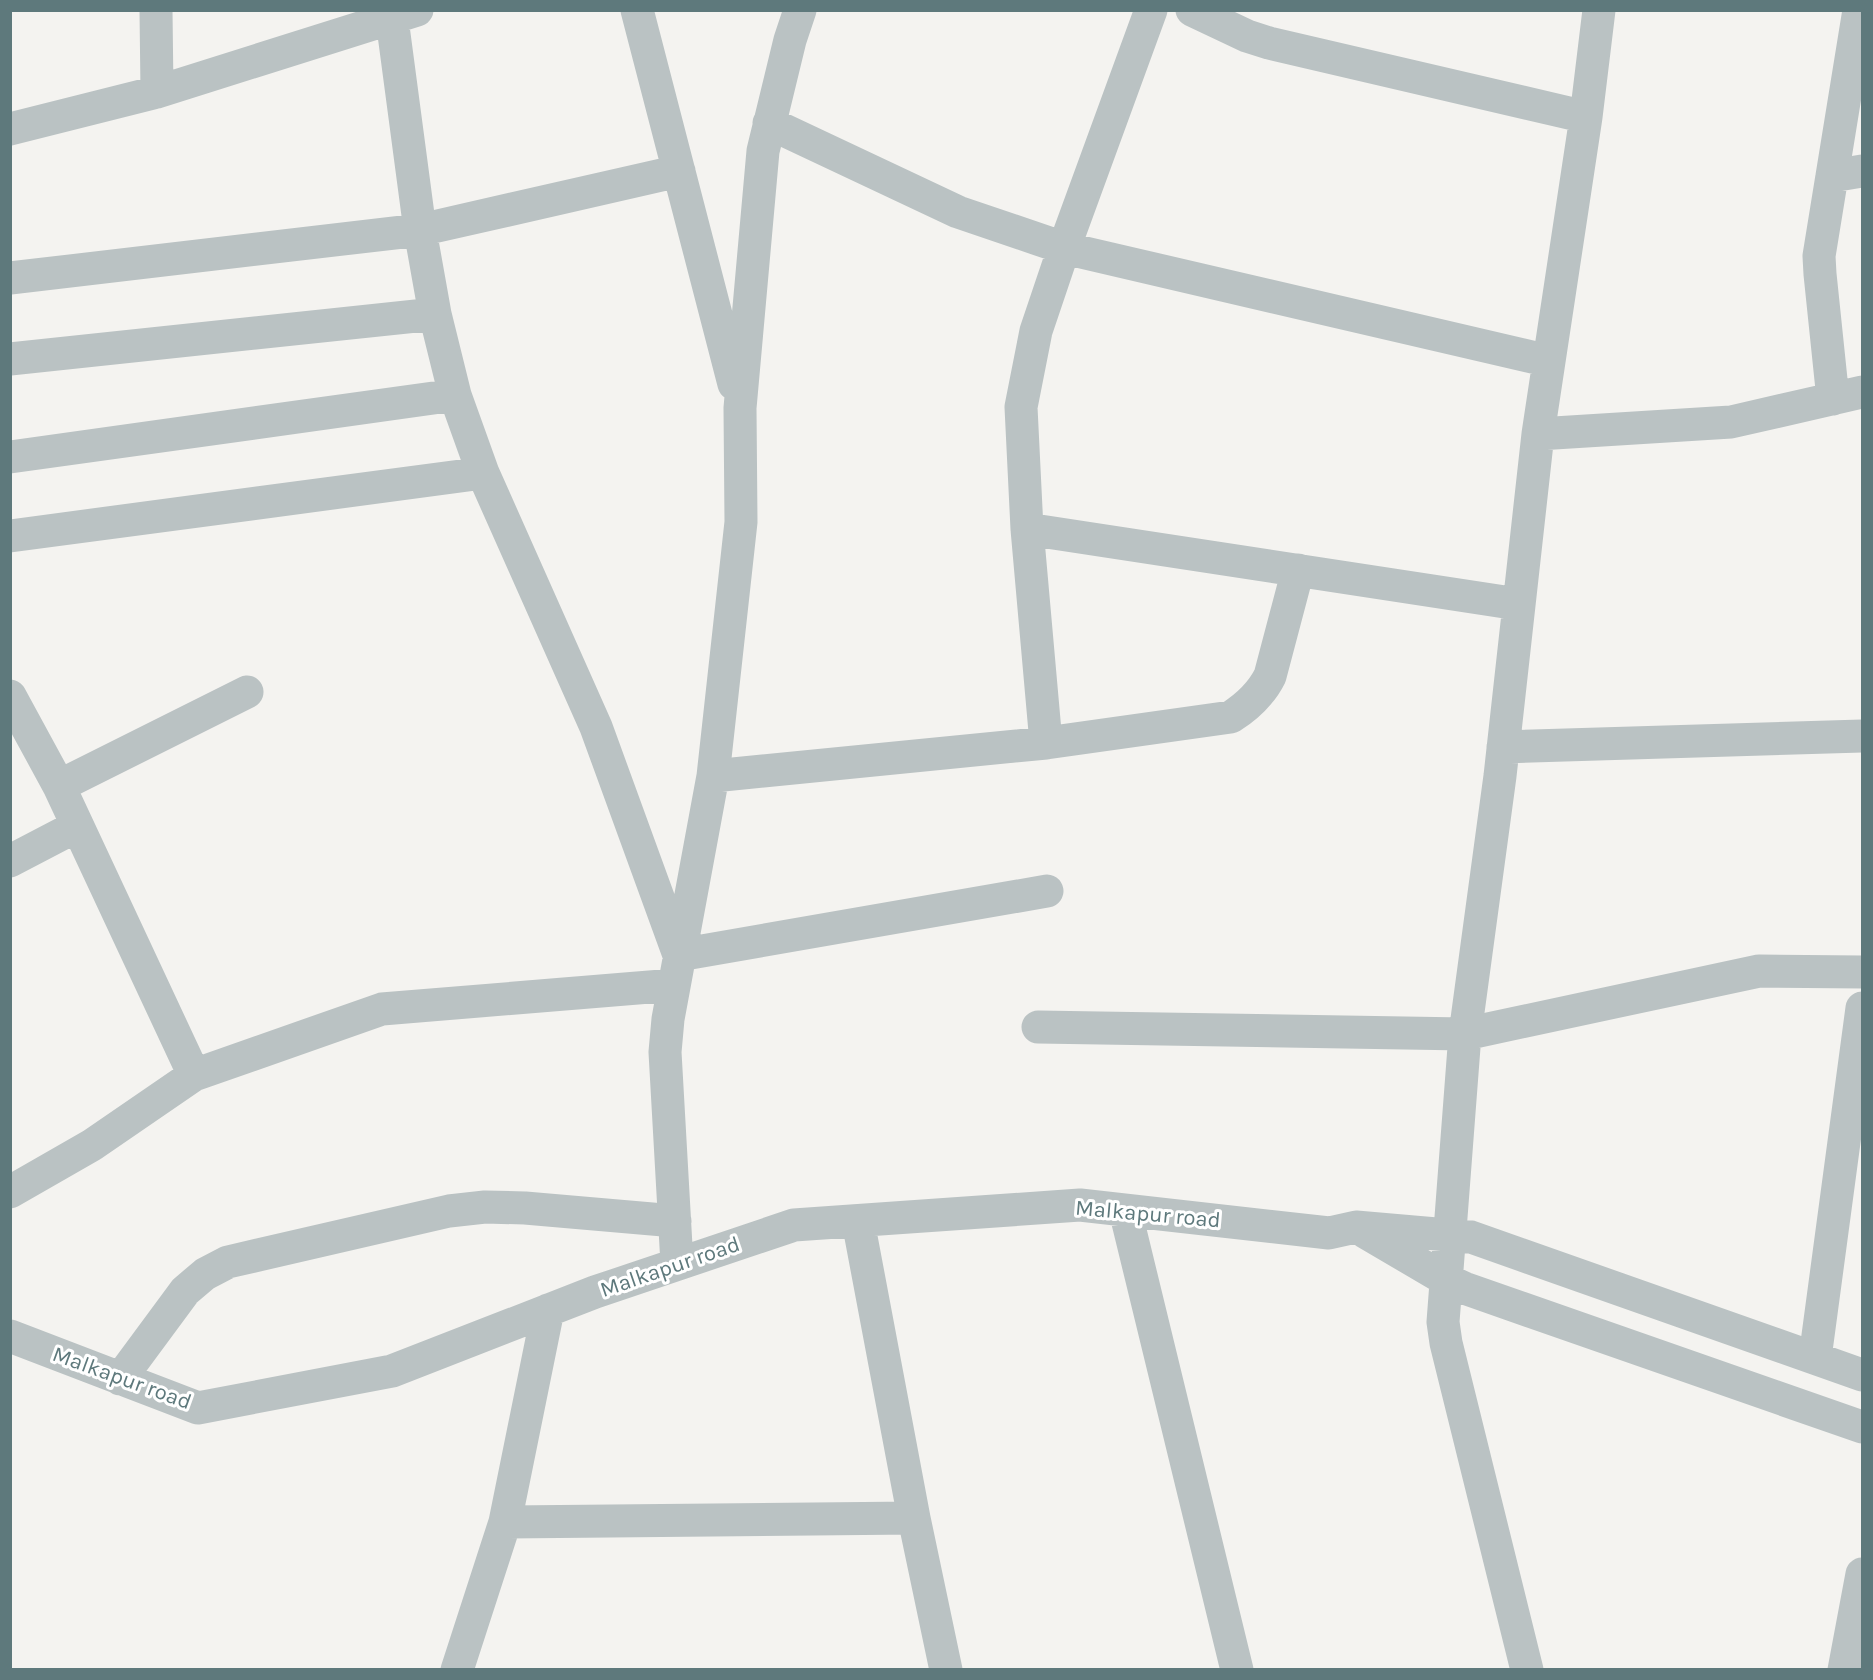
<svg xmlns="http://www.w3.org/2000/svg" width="1873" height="1680" font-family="Karla,sans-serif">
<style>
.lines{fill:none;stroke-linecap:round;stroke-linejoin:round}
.minor{stroke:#bac2c3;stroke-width:33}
.labels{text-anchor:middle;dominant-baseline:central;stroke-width:6;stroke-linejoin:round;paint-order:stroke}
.street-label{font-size:22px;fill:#5e797c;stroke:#fff}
</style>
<rect width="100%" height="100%" fill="#f4f3f0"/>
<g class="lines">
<path class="minor" d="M156,10L157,92
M637,10L734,384
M1192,10L1247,36L1269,43L1586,117
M392,19L420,230L435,314L455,395L483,473L596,727L679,955L1047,891
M769,123L958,212L1064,248L1549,361
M10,129L157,92L417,10
M1832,176L1862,171
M10,278L420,230L679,171
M10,359L435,314
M1833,399L1820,274L1819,256L1859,10
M1538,434L1731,422L1862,392
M10,457L455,395
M1027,529L1518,604
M10,536L483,473
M10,696L59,786L194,1075
M1046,743L1027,529L1021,407L1036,331L1064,248L1151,10
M1503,747L1862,736
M713,776L1046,743L1231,717C1248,706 1261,694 1270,676L1298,570
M59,786L247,692
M10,861L77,826
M1038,1027L1465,1034L1759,971L1862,972
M10,1192L92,1145L194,1075L382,1009L674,985
M1125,1210L1237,1670
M858,1221L914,1518L946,1670
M1365,1232L1445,1279L1464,1288L1862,1427
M677,1264L665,1052L668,1019L713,776L741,522L740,408L763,151L790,40L800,10
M10,1336L198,1408L392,1371L595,1292L794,1225L1080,1205L1329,1233L1356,1227L1471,1237L1862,1375
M1815,1358L1862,1008
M120,1379L185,1291L205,1274L228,1262L449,1211L485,1207L525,1208L675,1221
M505,1522L914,1518
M457,1670L505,1522L548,1310
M1527,1670L1446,1343L1443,1322L1465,1034L1500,776L1538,434L1586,117L1599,10
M1844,1670L1862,1574"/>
</g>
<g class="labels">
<g class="street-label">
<text transform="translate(1148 1214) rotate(5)">Malkapur road</text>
<text transform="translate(670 1267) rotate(-19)">Malkapur road</text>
<text transform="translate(122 1378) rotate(20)">Malkapur road</text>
</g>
</g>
<rect width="1873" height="1680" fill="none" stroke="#5e797c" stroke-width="24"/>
</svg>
